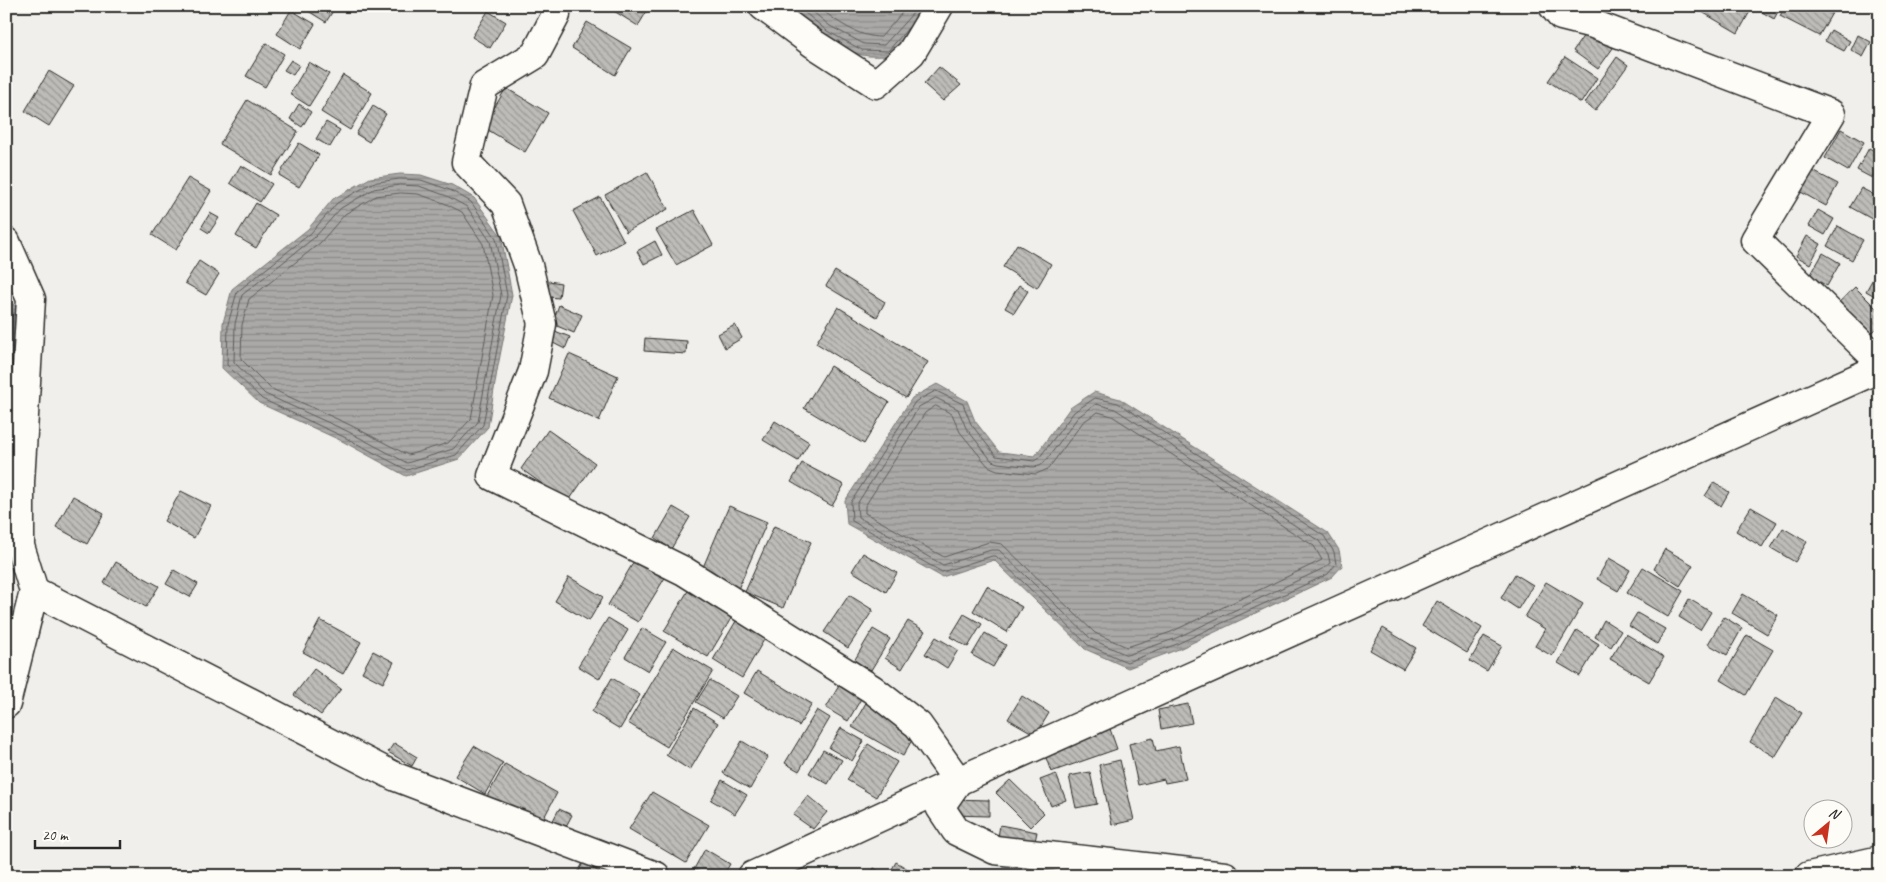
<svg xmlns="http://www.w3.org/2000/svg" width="1886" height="882" font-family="Caveat,sans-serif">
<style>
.water{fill:url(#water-rules);stroke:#777775}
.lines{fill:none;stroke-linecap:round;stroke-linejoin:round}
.shore{stroke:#5e5d5d;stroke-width:1}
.building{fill:url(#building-back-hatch);stroke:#2b2b2b}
.minor-casing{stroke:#2b2b2b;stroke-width:31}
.secondary-casing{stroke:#2b2b2b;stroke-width:31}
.minor{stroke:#fdfcf7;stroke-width:28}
.secondary{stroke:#fdfcf7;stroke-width:28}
</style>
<defs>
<pattern id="water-rules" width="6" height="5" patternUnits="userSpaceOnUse" patternTransform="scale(1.25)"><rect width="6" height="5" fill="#aaa9a7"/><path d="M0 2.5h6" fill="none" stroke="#8b8a88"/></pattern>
<pattern id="building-back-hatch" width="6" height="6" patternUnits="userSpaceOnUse" patternTransform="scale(1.25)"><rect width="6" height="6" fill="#bdbcb8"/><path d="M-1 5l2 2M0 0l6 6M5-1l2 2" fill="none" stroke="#9a9996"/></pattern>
</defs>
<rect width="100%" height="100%" fill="#f0efeb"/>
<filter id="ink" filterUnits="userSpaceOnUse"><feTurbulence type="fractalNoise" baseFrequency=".02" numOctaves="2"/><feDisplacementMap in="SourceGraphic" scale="10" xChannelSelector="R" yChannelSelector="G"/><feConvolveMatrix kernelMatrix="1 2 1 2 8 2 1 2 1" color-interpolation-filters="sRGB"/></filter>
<g filter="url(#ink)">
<path class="water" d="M791,6H929L924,18L890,56C881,56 871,57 862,55C845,52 802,21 791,6Z
M400,174L421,175L452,185L474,198L501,236L512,295L497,371L488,427L459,459L406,476L342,441L259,403L222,368L223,323L232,289L308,229L333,199L370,178Z
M6,301L18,307L6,489L10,589L6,604Z
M937,384L967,401L975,421L999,452L1035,456L1070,408L1094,392L1120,399L1328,533L1339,550L1342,566L1332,577L1179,649L1128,668L1085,649L994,560L942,577L847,524L845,501L912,398Z"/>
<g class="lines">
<path class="shore" d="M797,6L827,31L862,50L888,51L909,27
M806,6L830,26L864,44L884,45L914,12L917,6
M817,6C836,21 857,37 881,37L908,6
M400,179L421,180L450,190L471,202L496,238L507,295L483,425L456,455L407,470L344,437L262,399L227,365L228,324L237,292L311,233L337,203L372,183Z
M400,185L419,186L447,196L467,207L490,241L501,295L478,422L453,449L407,463L347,431L265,394L234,362L235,324L242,295L315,237L341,208L374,189Z
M401,193L418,194L444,203L462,212L483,244L493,295L471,419L448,443L408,455L350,425L270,388L241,359L242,325L249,299L320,243L345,214L376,196Z
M6,306L13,312V347L6,427
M936,391L963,404L971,424L996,456L1034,461L1039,458L1074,412L1095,398L1118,403L1324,536L1334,552L1336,564L1328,574L1177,644L1127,662L1088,645L996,556H992L942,572L852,521L851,502L915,402Z
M936,398L958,409L966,428L992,461L998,463L1033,467L1040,466L1045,462L1078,417L1096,404L1115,409L1319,541L1328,554L1330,563L1324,568L1174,639L1127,655L1091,639L999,550H991L943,565L858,517L857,504L919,407Z
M936,406L952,414L960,432L988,466L997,470L1036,474L1048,469L1083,422L1098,412L1112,416L1314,546L1322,560L1171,632L1127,647L1095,633L1002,544L989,542L944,557L865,513V506L925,413Z"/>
</g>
<path class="building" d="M300,6H336L326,22Z
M606,6H650L638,26Z
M1706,6H1753L1738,33L1702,12Z
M1756,6H1781L1774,19L1755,8Z
M1785,6H1819L1832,13L1819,36L1780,16Z
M291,10L315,24L300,49L277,34Z
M488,11L506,22L490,48L472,37Z
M587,22L631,48L615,75L572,48Z
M1588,29L1613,48L1598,69L1573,51Z
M1831,30L1850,41L1844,51L1825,41Z
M1858,35L1871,42L1863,57L1851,50Z
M266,43L284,54L265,87L246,76Z
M1565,57L1597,78L1581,103L1548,81Z
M1617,57L1628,65L1595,111L1585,103Z
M291,60L299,65L293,75L284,70Z
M309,62L329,74L309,106L290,94Z
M939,67L961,85L943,101L924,84Z
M49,71L74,86L49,126L25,111Z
M343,75L372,93L350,130L321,112Z
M506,88L548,113L525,152L483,127Z
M247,100L298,131L271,175L220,144Z
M299,104L311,112L302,127L290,119Z
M373,106L386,114L369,142L356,134Z
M326,122L340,130L330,147L316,139Z
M1841,129L1864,142L1848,171L1825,158Z
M299,143L319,155L299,187L279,175Z
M1869,148L1880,154V163L1872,178L1857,170Z
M241,165L272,184L260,202L230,183Z
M1811,170L1838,184L1826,206L1799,191Z
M647,172L668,209L626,232L605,195Z
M188,178L211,191L176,250L152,235Z
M1861,188L1880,198L1879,223L1850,207Z
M600,197L624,241L597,256L573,211Z
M256,203L276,215L256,248L236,236Z
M694,210L713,245L676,265L656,230Z
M1818,210L1834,219L1825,235L1809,226Z
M210,213L219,218L209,233L201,228Z
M1838,226L1863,240L1852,260L1827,246Z
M1807,236L1821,244L1810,264L1796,256Z
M655,241L662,255L644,264L637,251Z
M1017,244L1051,264L1037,288L1003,267Z
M1823,253L1840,263L1827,286L1810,276Z
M199,261L219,274L206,295L185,283Z
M1880,266V299L1866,291Z
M835,271L885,302L877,317L826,286Z
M549,281L561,283L559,298L547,297Z
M1019,285L1028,291L1014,313L1005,308Z
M1855,287L1880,312V325L1866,339L1834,307Z
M559,305L582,315L574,333L552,324Z
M838,307L928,362L906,398L816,343Z
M735,325L742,338L725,348L718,334Z
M555,331L570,337L565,349L551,342Z
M645,338L687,341L686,354L644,351Z
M569,354L618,376L599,421L549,398Z
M830,366L889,402L864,444L804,408Z
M775,421L809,442L798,461L763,440Z
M548,430L595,463L568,502L521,469Z
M802,463L844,485L832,506L791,482Z
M1714,482L1729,492L1721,506L1705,496Z
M181,491L211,506L194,538L164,521Z
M73,496L104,513L87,544L56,527Z
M729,506L767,522L738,589L701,572Z
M673,507L690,517L671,549L655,538Z
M1751,507L1777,522L1762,547L1736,531Z
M774,526L811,542L783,608L745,592Z
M1783,528L1807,542L1795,562L1771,548Z
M1665,549L1693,565L1680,586L1654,569Z
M863,553L897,573L886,592L852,571Z
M636,558L666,576L638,622L608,605Z
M1609,558L1630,570L1618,591L1597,579Z
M116,562L159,586L146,607L104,583Z
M1643,567L1683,591L1668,617L1627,593Z
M174,570L198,584L190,597L166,584Z
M1515,574L1533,585L1518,609L1501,598Z
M569,577L603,597L589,621L555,601Z
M1546,582L1583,604L1552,656L1535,646L1545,629L1525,617Z
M692,584L736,610L708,657L664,631Z
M987,586L1022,607L1007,632L973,611Z
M1743,594L1778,615L1767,634L1732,613Z
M849,595L873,610L848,648L824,632Z
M1689,599L1711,612L1700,630L1679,617Z
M1437,601L1482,628L1467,653L1422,626Z
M1637,613L1665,629L1657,644L1629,626Z
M964,614L982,624L968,647L950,637Z
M1724,617L1742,628L1727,655L1708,644Z
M608,618L628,630L599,679L578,666Z
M320,620L361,642L343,674L303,652Z
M1604,620L1621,631L1611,647L1595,637Z
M736,621L765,638L742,678L713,660Z
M908,621L925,631L902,669L885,658Z
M642,628L666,642L648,671L625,657Z
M1383,628L1416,648L1403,669L1370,650Z
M873,629L890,639L871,670L854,661Z
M1577,630L1599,644L1580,676L1558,663Z
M985,633L1006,645L993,667L972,655Z
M1626,634L1664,657L1649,682L1610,659Z
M1747,635L1773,650L1746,695L1721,680Z
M1484,636L1502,646L1487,671L1470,661Z
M936,637L958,650L947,668L925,654Z
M673,647L713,671L667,747L628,723Z
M373,651L394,662L383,683L362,672Z
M314,669L341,689L321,715L294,695Z
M757,671L812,704L799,726L744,693Z
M612,678L640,695L620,729L592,712Z
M710,680L737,696L723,718L696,702Z
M840,684L862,697L848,721L826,708Z
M1022,696L1049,713L1036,735L1008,719Z
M1776,697L1802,713L1775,757L1750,742Z
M867,701L917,731L903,756L852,727Z
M1188,704L1192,723L1161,729L1158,710Z
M694,708L718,723L690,770L666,755Z
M817,710L830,718L799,771L785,763Z
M841,728L864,741L852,761L829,748Z
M1110,729L1117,749L1051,772L1044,752Z
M1153,738L1156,751L1179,746L1186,779L1165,783L1164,779L1138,785L1129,744Z
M742,741L768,757L750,789L723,773Z
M394,743L417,757L412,766L388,752Z
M868,744L897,762L876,797L847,780Z
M474,746L503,763L485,794L455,776Z
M823,750L842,760L828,784L809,773Z
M1120,760L1134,820L1112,825L1099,765Z
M505,764L557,793L539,827L486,798Z
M1090,772L1097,804L1076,808L1069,776Z
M1056,774L1066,800L1051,806L1040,780Z
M722,780L747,795L735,814L711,800Z
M1010,780L1044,813L1030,827L996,793Z
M652,792L709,825L686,863L629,829Z
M808,796L827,812L813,829L793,815Z
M948,799L989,800V816L948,815Z
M559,809L572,815L561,836L548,830Z
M1000,825L1037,832L1033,850L997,843Z
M705,849L730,864L723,876H705L694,869Z
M896,862L920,876H888Z
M583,863L606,876H576Z
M874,868L887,876H869Z"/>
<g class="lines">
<g class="minor-casing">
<path id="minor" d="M555,6L556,15L535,55L484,86L466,162L506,204L528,265L542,324L533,371L492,476L684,571L872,689L918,725L958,781L940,807L956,831L995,850L1225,876
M763,6L814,44L876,84L911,53L939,6
M1553,6L1561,16L1593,24L1831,114L1755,240L1880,362
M6,242L31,299L20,482V546L34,591L396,777L656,876
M6,704L34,591
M1809,876L1880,860"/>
</g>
<g class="secondary-casing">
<path id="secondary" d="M752,876L958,781L1880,368"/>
</g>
<use href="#minor" class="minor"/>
<use href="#secondary" class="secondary"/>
</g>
</g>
<rect width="1886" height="882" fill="none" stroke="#fdfcf7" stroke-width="25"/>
<rect x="12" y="12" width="1861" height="857" fill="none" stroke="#2b2b2b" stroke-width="2" filter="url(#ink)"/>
<g transform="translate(1828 824) rotate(29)"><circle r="24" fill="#fdfcf7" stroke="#a9a8a5"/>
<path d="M0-4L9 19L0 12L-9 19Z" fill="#c8321e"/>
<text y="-8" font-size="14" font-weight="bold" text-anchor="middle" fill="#2b2b2b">N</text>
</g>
<path d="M35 840v8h85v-8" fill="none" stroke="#2b2b2b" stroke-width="2.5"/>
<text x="42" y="840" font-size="15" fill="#2b2b2b" stroke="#fdfcf7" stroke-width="4" paint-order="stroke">20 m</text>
</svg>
